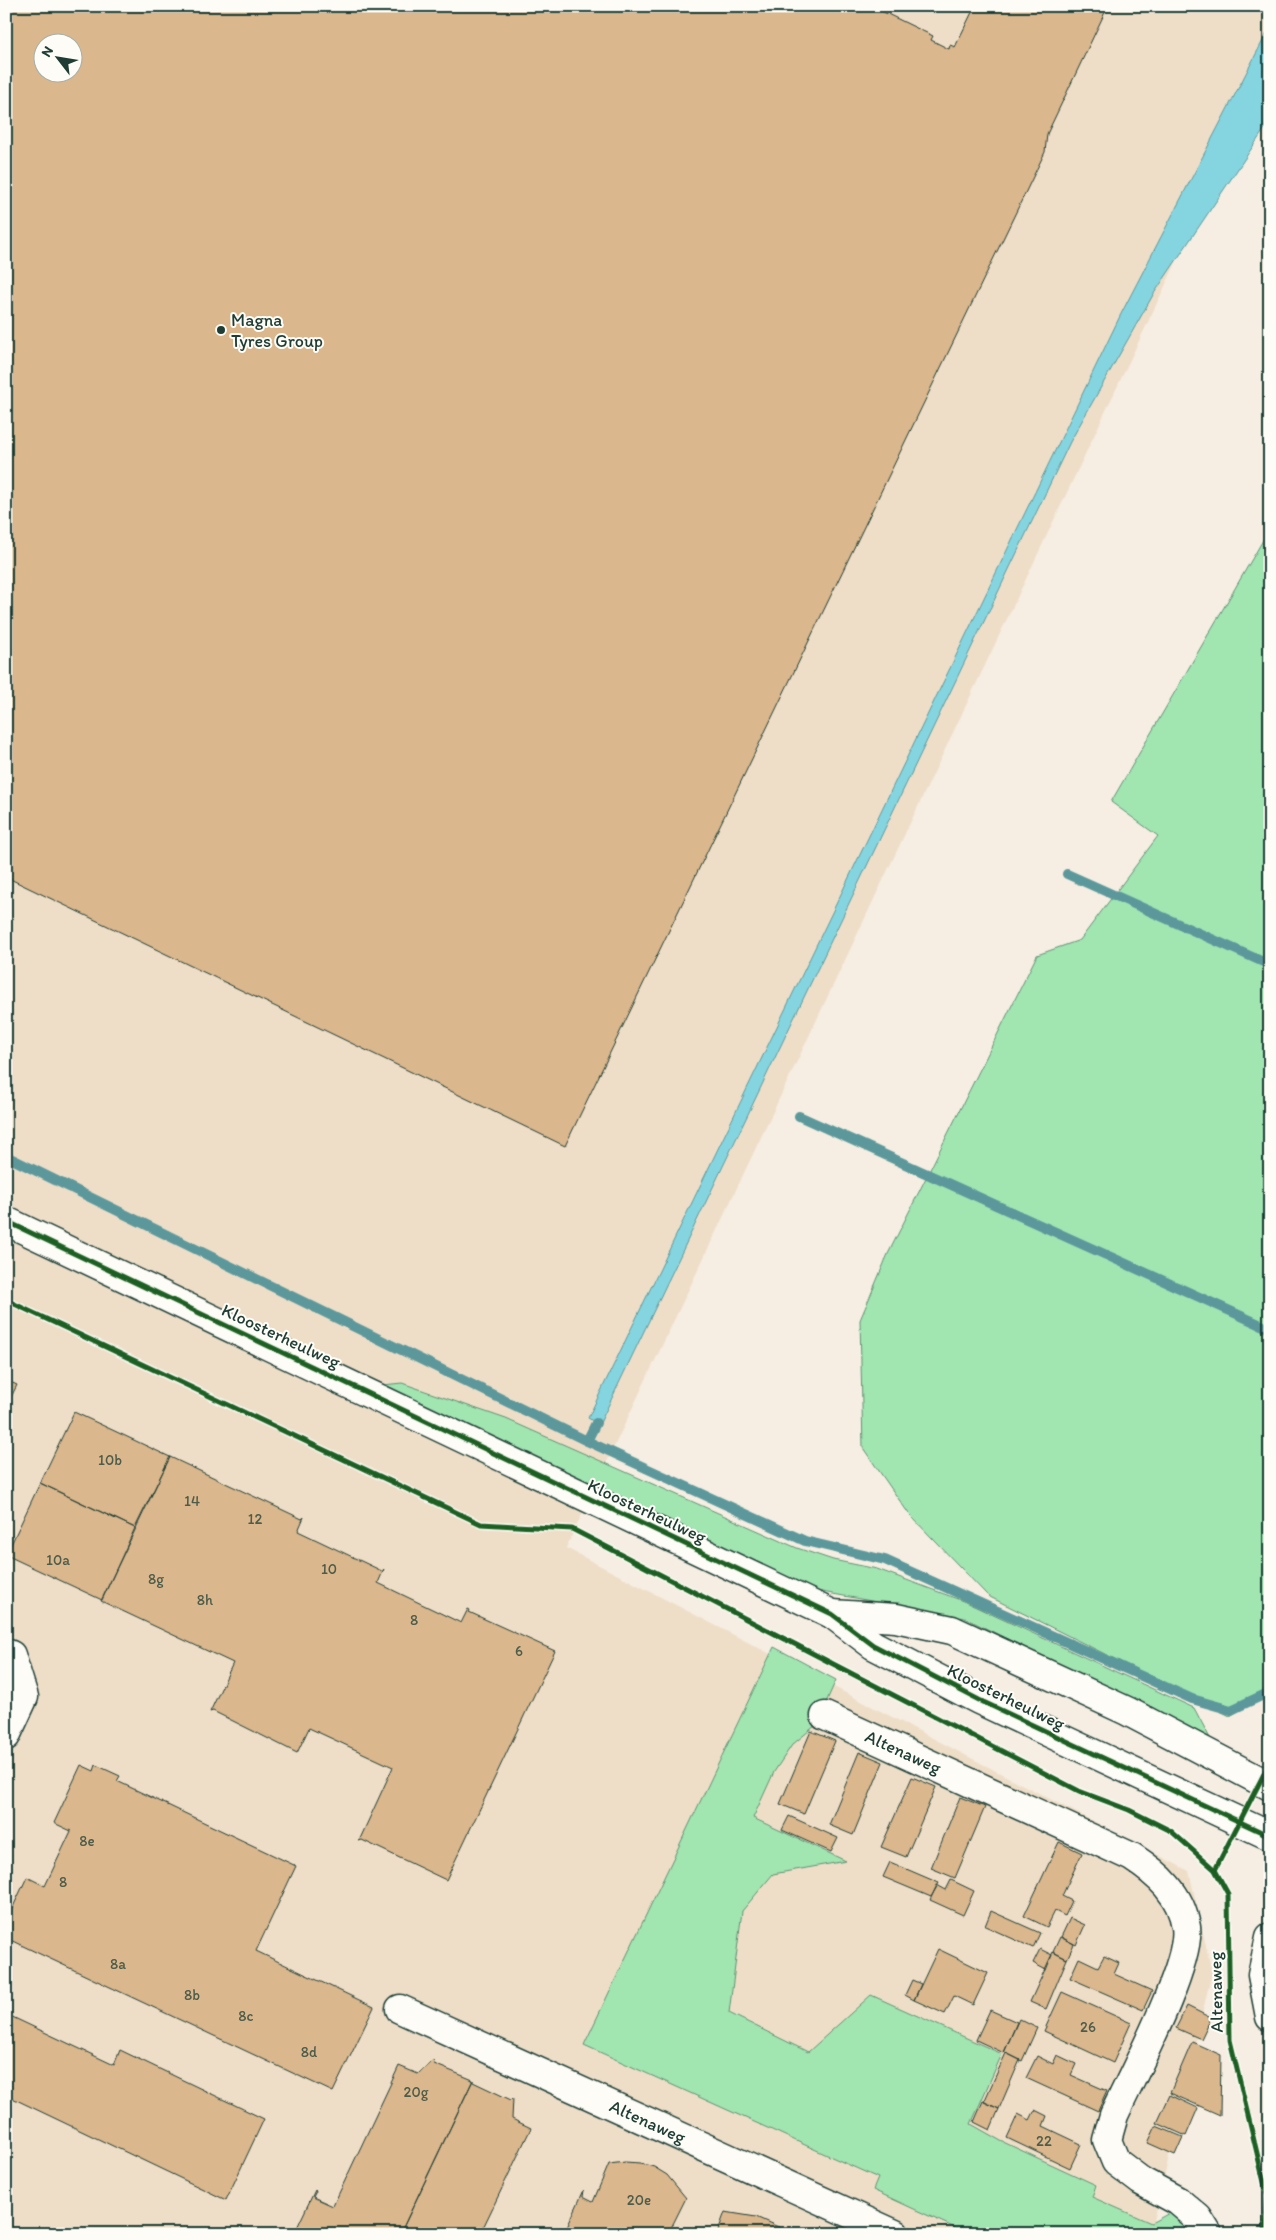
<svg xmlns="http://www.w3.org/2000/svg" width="1276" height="2240" font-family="Itim,sans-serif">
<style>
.built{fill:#eedec8;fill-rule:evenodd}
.green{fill:#a1e5b1;stroke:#609172}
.water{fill:#85d5e0;stroke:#5c989b}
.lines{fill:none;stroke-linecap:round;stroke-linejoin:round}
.stream{stroke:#5c989b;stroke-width:10}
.building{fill:#dbb78d;stroke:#1f3d34;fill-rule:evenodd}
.minor-casing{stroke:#1f3d34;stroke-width:31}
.major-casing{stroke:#1f3d34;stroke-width:31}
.minor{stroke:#fdfcf7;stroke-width:28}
.major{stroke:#fdfcf7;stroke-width:28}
.cycleway-casing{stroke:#fdfcf7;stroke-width:8}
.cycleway{stroke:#1b5e20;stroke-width:5}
.poi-dot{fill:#1f3d34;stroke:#fdfcf7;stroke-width:2}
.labels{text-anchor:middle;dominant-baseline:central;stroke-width:4;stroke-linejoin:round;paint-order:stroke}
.number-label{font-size:15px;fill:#4e5c4a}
.poi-label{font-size:18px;fill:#1f3d34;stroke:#fdfcf7;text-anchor:start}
.street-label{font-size:18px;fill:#1f3d34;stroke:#fdfcf7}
</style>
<rect width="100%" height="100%" fill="#f6eee2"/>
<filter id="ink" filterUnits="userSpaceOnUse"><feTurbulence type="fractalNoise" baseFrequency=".02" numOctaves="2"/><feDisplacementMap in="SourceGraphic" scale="10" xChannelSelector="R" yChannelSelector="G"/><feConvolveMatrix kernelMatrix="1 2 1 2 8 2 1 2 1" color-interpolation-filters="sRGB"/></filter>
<g filter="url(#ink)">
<path class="built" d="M6,6H1270V65L566,1548L1189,1871L1212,1972L1151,2234H6ZM42,42H72V72H42Z"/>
<path class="green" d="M1270,528V1693L1230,1716L988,1596L909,1514L863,1448L860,1320L888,1254L1037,955L1080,940L1158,836L1111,802Z
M402,1383L506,1419L797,1548L833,1560L877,1569L963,1601L1194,1708L1211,1740L965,1618L811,1590L383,1385Z
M774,1647L836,1680L816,1725L792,1745L774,1772L753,1818L846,1861L773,1874L742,1911L729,2013L808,2052L871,1995L1002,2054L971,2124L1001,2141L1096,2185L1092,2197L1151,2223L1173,2211L1193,2234H968L873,2190L878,2178L584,2045Z"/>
<path class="water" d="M1270,27V121L1153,295L1070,442L599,1425L588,1418L1121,314Z"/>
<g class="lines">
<path class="stream" d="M1067,874L1270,965
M799,1116L1270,1329
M6,1156L587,1441L805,1541L885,1560L1192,1699L1231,1710L1270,1692
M587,1441L596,1423"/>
</g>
<path class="building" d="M6,6H871L933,36L931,40L949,49L950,45L955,47L975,6H1108L1047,134L1045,152L565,1146L6,877ZM42,42H72V72H42Z
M6,1380L17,1385L6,1407Z
M74,1412L170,1457L135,1528L40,1483Z
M170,1457L302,1519L304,1517L298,1531L382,1571L384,1569L378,1583L461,1623L468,1609L470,1610L469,1612L555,1651L446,1880L362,1840L359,1841L393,1767L309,1728L297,1753L213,1711L210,1712L233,1663L101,1601Z
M40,1483L135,1528L102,1600L6,1555Z
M811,1731L835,1741L804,1814L780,1804Z
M859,1752L883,1762L853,1835L829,1825Z
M81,1765L94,1771L96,1765L120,1776L117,1781L296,1866L256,1951L374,2007L333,2092L6,1938V1922L27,1877L45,1886L71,1831L54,1823Z
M912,1777L936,1787L906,1857L881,1847Z
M960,1797L985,1807L955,1878L931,1868Z
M789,1816L838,1838L831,1852L782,1830Z
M1059,1842L1082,1853L1062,1896L1072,1901L1065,1916L1055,1911L1047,1927L1024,1916Z
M890,1862L939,1883L931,1897L883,1877Z
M951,1880L974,1891L963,1915L930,1900L937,1885L946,1890Z
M991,1911L1040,1933L1033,1948L985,1926Z
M1070,1918L1085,1925L1076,1945L1061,1937Z
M1060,1937L1074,1944L1067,1959L1053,1952Z
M938,1949L988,1973L973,2005L954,1996L945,2014L914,2000Z
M1040,1949L1052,1955L1046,1970L1033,1963Z
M1053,1952L1067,1959L1046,2009L1030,2002Z
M1104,1956L1119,1963L1114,1974L1152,1991L1143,2010L1070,1978L1079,1958L1098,1967Z
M912,1980L921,1984L914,2000L905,1995Z
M1062,1992L1131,2023L1113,2063L1044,2031Z
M1187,2006L1211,2018L1201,2039L1176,2028Z
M990,2010L1017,2022L1004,2053L976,2040Z
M6,2014L114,2065L120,2050L264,2119L226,2200L6,2095Z
M1019,2019L1037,2028L1022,2061L1004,2052Z
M1192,2042L1221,2055L1220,2115L1170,2093Z
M1006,2053L1020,2060L999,2109L984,2102Z
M1057,2055L1076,2064L1071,2075L1107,2091L1098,2111L1026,2078L1037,2056L1053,2064Z
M433,2060L434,2064L473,2080L400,2234H294L315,2190L316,2191L313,2197L333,2206L399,2066L418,2074Z
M473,2080V2082L511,2100L513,2098L512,2119L531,2128L480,2234H400Z
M1170,2095L1198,2108L1186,2136L1157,2123Z
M983,2101L999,2109L990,2130L974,2122Z
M1035,2110L1047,2116L1043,2126L1081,2144L1070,2168L1007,2138L1018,2114L1030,2120Z
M1156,2126L1183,2137L1175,2155L1148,2143Z
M625,2162L640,2163L654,2167L667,2175L686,2198L668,2234H564L584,2190L583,2197L593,2202L609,2164Z
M725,2212L756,2217L785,2230L788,2229L786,2234H717Z"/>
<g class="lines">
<g class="minor-casing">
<g id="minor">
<path d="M6,1221L832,1614L873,1645L979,1700L1270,1836"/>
<path d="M832,1614L896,1618L952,1630L1127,1711L1270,1786"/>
<path d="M6,1653L11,1655L24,1697L6,1736"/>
<path id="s1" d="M825,1716L1132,1857C1158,1874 1181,1894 1186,1927C1192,1963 1131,2078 1114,2115L1107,2140L1116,2162L1141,2181L1178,2201L1198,2218L1208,2234"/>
<path id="s2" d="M400,2009L895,2234"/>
</g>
</g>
<g class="major-casing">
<path id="major" d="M1270,1937L1262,1975L1270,2017"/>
</g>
<use href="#minor" class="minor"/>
<use href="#major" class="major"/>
<g class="cycleway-casing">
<path id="cycleway" d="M6,1221L832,1614L873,1645L979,1700L1270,1836
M6,1300L481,1524L572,1529L1079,1791L1129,1810L1171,1831L1215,1870L1228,1894L1230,2040L1267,2195L1265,2234
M1215,1870L1270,1762"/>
</g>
<use href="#cycleway" class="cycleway"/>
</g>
</g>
<circle class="poi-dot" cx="221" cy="330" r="5"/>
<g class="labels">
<g class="number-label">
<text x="110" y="1460">10b</text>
<text x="192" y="1501">14</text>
<text x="255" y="1519">12</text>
<text x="58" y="1560">10a</text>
<text x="329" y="1569">10</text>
<text x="156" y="1579">8g</text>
<text x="205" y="1600">8h</text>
<text x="414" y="1620">8</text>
<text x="519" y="1651">6</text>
<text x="87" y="1841">8e</text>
<text x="63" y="1882">8</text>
<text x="118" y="1964">8a</text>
<text x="192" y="1995">8b</text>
<text x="246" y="2016">8c</text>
<text x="1088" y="2027">26</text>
<text x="309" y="2052">8d</text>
<text x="416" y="2092">20g</text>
<text x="1044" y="2141">22</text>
<text x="639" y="2200">20e</text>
</g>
<g class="poi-label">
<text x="231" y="320">Magna<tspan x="231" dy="21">Tyres Group</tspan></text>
</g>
<g class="street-label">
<text transform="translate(281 1336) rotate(25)">Kloosterheulweg</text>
<text transform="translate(647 1511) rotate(25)">Kloosterheulweg</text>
<text transform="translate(1006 1697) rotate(26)">Kloosterheulweg</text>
<text stroke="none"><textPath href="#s1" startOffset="86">Altenaweg</textPath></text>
<text transform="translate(1216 1992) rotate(-91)">Altenaweg</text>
<text stroke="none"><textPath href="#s2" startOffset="272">Altenaweg</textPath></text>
</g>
</g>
<rect width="1276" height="2240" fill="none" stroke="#fdfcf7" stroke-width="25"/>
<rect x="12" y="12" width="1251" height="2215" fill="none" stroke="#1f3d34" stroke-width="2" filter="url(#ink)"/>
<g transform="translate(58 58) rotate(301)"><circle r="24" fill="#fdfcf7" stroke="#a4b0a9"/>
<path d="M0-4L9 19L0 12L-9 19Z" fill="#1f3d34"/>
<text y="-8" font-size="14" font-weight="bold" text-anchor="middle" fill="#1f3d34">N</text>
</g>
</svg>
